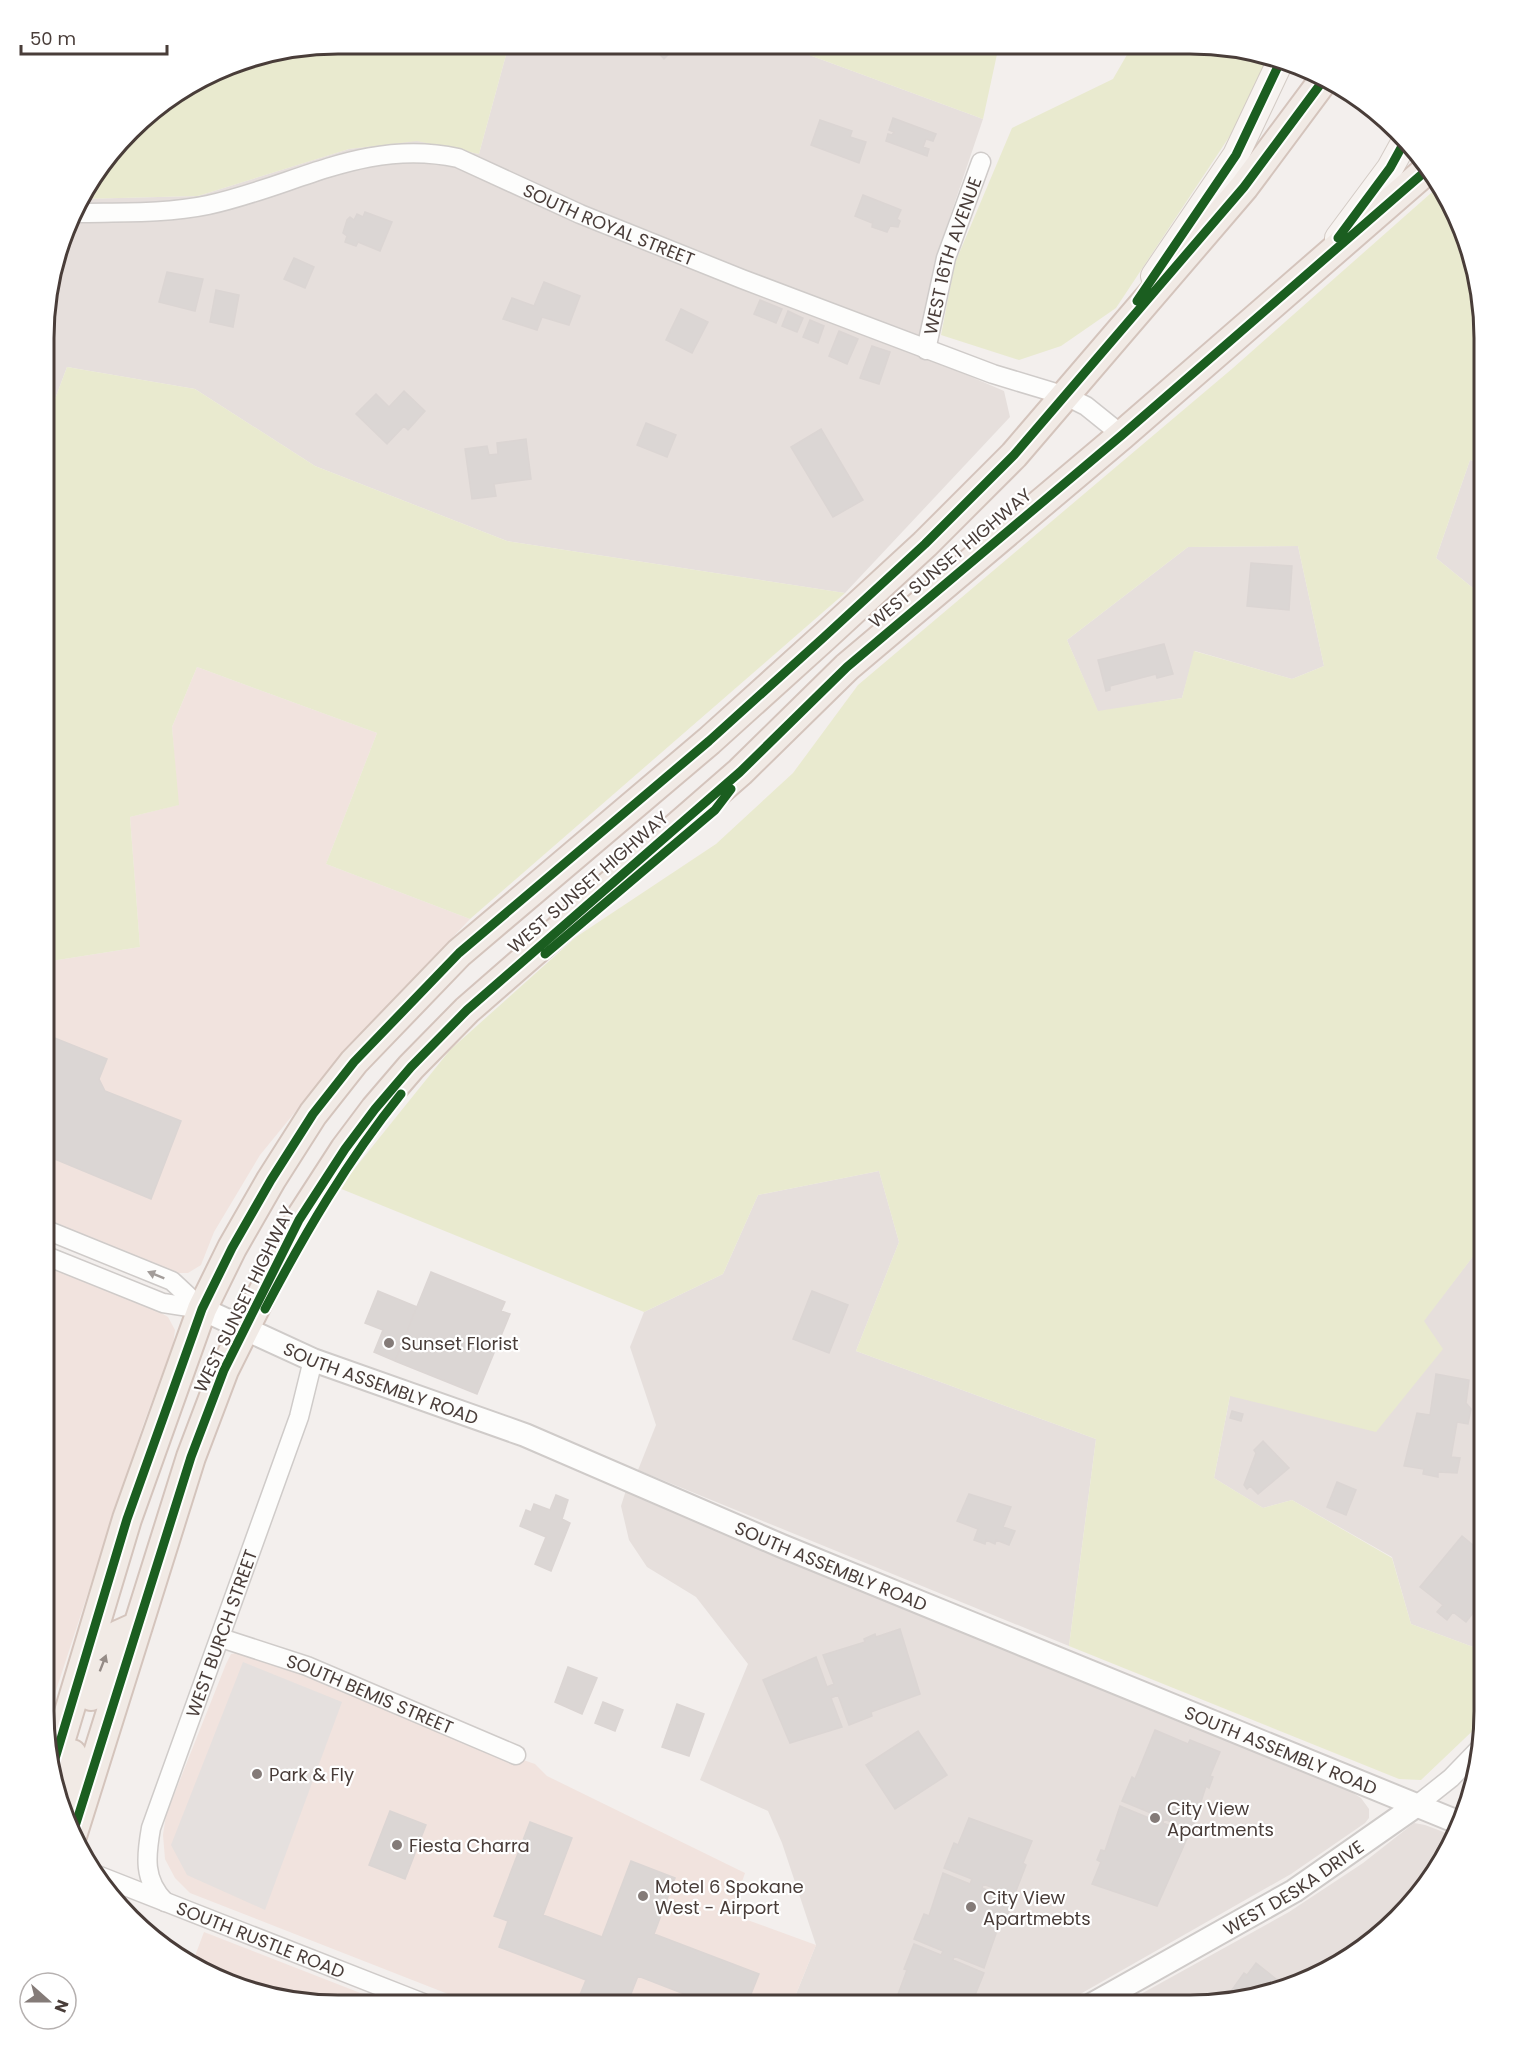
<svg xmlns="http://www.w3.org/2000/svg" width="1528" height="2049" font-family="Poppins,sans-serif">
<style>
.residential{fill:#e6dfdc}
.commercial{fill:#f1e3de}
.green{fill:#e9eacf;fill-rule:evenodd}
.parking{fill:#e5e0de}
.building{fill:#dbd6d4;stroke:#dbd5d3;stroke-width:1.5}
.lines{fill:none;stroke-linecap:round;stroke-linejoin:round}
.minor-casing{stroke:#cfcbc9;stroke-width:21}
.tertiary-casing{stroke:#cfcbc9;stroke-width:26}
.secondary-casing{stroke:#d3cbc5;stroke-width:28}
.primary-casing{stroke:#d4c4bc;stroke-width:32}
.minor{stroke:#fdfdfc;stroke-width:18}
.tertiary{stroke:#fdfdfc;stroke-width:22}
.secondary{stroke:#f7f3f0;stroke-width:26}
.primary{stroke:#f1eae5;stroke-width:28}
.cycleway-casing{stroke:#fff;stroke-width:13}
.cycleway{stroke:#1b5e20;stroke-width:9}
.oneway{fill:#a39d9a}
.oneway2{fill:#958b86}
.poi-dot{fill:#847b78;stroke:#fff;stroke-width:2}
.labels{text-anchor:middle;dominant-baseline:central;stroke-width:4.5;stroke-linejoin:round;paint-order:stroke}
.street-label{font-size:18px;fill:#493d39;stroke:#fff}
.poi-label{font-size:18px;fill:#493d39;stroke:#fff;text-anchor:start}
.rim{fill:none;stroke:#493d39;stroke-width:3}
</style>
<rect width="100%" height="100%" fill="#f3efed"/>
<path class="residential" d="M509,44L782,45L983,119L937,255L918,354L1004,391L1010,417L845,593L507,541L315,466L195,389L67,367L46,423V299L80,199L198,196L349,149L417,140L479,154Z
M1470,460L1484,464V597L1436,558Z
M1298,546L1324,666L1292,679L1195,651L1182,698L1098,712L1067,640L1188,547Z
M879,1171L899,1242L856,1351L1096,1439L1069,1646L638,1470L656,1425L630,1347L644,1312L723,1274L758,1195Z
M1484,1242V1651L1411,1624L1392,1557L1292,1500L1263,1508L1214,1478L1230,1396L1423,1321Z
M627,1487L1329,1778L1361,1798L1369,1809V1818L1365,1823L1291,1874L1061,2005L792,2004L816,1945L782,1843L768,1811L700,1780L748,1664L696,1597L647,1567L629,1540L621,1506Z
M1414,1823L1425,1825L1454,1836L1435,1874L1384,1932L1321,1975L1266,1996L1190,2005H1121L1289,1912L1363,1863Z"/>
<path class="commercial" d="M197,667L377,733L326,864L470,919L345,1051L260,1155L214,1232L201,1265L188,1273H175L44,1220L45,962L140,947L130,817L178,805L172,727Z
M44,1263L155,1309L168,1317L175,1330L173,1345L143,1425L45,1724Z
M241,1652L302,1670L456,1737L535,1764L547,1776L745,1873L731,1914L816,1945L792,2004L471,2003L190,1893L175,1878L165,1859L163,1835L166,1815L226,1664L231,1654Z
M204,1932L386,2003H300L243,1990L192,1964Z"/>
<path class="green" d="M338,44H509L479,154L417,141L349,149L198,196L80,199L83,191L144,116L243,59Z
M782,45H999L983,119Z
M1132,46H1229L1268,57L1243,116L1116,308L1061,346L1019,360L941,335L955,263L1012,128L1113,79Z
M1439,186C1494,267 1484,370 1484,464L1470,460L1436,558L1484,597V1242L1424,1321L1443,1349L1376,1432L1230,1396L1214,1478L1263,1508L1292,1500L1392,1558L1411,1624L1484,1651V1720L1421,1780L1399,1779L1069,1646L1096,1439L856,1351L899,1242L879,1171L758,1195L723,1274L644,1312L339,1188L450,1050L576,937L716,844L793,773L858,685L1233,368ZM1298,546L1324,666L1292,679L1194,651L1182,698L1098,711L1067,640L1188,547Z
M67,367L195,389L315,466L507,541L845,593L470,919L326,864L377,733L197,667L172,727L179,805L130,817L140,947L45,962L46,423Z"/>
<path class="parking" d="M243,1662L342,1702L265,1910L187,1875L171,1845Z"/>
<path class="building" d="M650,44H679L664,59Z
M893,118L936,134L933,141L926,139L923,147L929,149L927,156L886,141L888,134L892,135L894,132L889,130Z
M820,120L852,131L850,137L866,142L859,163L811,145Z
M863,195L901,210L897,219L900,221L898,227L890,226L887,232L872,227L873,220L872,223L855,216Z
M365,212L392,222L380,251L358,242L356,246L345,242L347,236L343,233L347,220L350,217L354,220L357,214L363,217Z
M294,258L314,267L305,288L284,279Z
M167,272L203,279L195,311L159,302Z
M544,282L580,296L569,325L542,317L537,330L503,319L512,298L534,306Z
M50,288L56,289L48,317L46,299Z
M216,290L239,295L233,327L210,322Z
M760,300L782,309L776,323L754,314Z
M681,309L708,322L692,353L666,340Z
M788,311L803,318L797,332L782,326Z
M810,320L824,326L818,343L803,337Z
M839,331L858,339L847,364L829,356Z
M872,346L890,352L879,384L860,378Z
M404,391L425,411L408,430L404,426L387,444L356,414L376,394L389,407Z
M646,423L676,435L667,457L637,445Z
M821,429L863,500L833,517L791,447Z
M526,439L531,479L494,484L496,496L472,499L465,449L487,446L489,455L498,454L497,443Z
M1251,563L1292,566L1289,610L1247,606Z
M1164,644L1173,674L1157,678L1156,674L1110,686V690L1106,691L1098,660Z
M52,1037L107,1059L99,1079L105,1091L181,1121L151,1199L45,1155V1055Z
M431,1272L505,1302L501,1311L510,1314L477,1394L395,1361Z
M378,1291L417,1307L395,1361L374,1352L383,1330L365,1323Z
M812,1291L848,1305L829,1353L793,1339Z
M1436,1374L1469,1380L1466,1403L1471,1409L1468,1424L1457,1422L1451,1457L1460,1458L1457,1473L1438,1472V1477L1423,1474L1424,1469L1404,1466L1417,1413L1430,1415Z
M1232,1411L1243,1414L1241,1421L1230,1418Z
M1263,1441L1289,1468L1258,1494L1250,1486L1247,1489L1244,1485L1256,1453L1254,1450Z
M1337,1482L1356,1490L1346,1515L1327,1507Z
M969,1494L1011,1507L1003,1527L1015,1531L1009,1545L996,1540L995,1544L986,1540L985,1544L974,1540L978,1529L957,1521Z
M556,1495L568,1500L562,1519L570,1523L551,1571L535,1564L546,1537L520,1526L526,1510L531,1512L534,1504L550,1510Z
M1462,1536L1484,1554L1474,1566L1483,1573L1477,1580L1484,1586V1599L1466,1622L1453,1612L1447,1620L1437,1612L1443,1605L1420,1587Z
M900,1629L920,1694L871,1712L872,1716L849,1725L838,1695L831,1698L842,1727L790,1743L763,1680L816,1657L827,1687L834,1684L823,1655L865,1642L864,1639L875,1634L876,1637Z
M568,1667L597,1678L582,1714L555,1702Z
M603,1702L623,1710L615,1731L595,1723Z
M677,1704L704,1714L689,1756L662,1747Z
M1155,1730L1188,1744L1190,1740L1220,1752L1210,1776L1213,1777L1209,1788L1206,1786L1192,1830L1164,1819L1163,1823L1189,1834L1157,1906L1092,1884L1101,1862L1097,1860L1101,1850L1105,1851L1120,1806L1149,1818L1151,1813L1122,1801L1132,1777L1135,1779Z
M918,1731L947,1775L895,1809L866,1765Z
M390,1811L426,1825L405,1879L369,1865Z
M969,1818L1032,1841L1023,1863L1026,1865L1014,1896L983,1884L982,1888L1013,1901L1003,1926L999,1925L984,1968L954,1956L953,1960L984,1973L971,2005H917L897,1997L907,1970L904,1969L914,1944L941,1955L943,1951L914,1939L924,1914L929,1916L943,1873L970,1884L972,1879L944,1868L954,1843L958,1845Z
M530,1822L572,1838L543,1915L602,1937L631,1861L675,1878L654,1934L759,1974L747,2004H710L638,1976L627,2004H582L577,2002L586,1980L499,1947L508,1921L494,1916Z
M1371,1934L1375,1939L1356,1951L1353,1946Z
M1256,1963L1286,1987L1285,1988L1266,1996L1217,2002L1223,1994L1227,1997L1244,1973L1247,1975Z"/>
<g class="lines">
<g class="minor-casing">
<g id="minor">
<path id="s1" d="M75,213C120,212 165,214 208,205C296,186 365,138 458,158L580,214L742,279L993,374L1066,396L1086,406L1122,435"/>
<path id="s2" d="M926,350L946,258L981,162"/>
<path d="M44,1229L172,1281L202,1309"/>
<path d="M44,1255L163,1303L202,1309"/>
<path id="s3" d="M221,1638L307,1666L516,1755"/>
<path d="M1417,1805L1451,1778L1480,1748"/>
<path id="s4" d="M97,1875L423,2003"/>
<path id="s5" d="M165,1902C143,1880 146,1856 151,1828L299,1417L313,1360"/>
</g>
</g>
<g class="tertiary-casing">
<g id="tertiary">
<path id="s6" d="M202,1309L313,1360L525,1435L782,1546L1460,1823"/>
<path id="s7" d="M1091,2005L1294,1891L1417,1805"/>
</g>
</g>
<g class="secondary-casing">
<path id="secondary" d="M1338,238L1390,168L1406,139
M1154,276L1236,155L1281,60"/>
</g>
<g class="primary-casing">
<path id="primary" d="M91,1696L109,1648L118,1635L138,1626
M51,1772L127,1519L202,1309L232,1248L271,1180L313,1114L354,1062L459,953L709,741L823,638L925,544L1014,455L1244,187L1325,78
M58,1798L72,1754
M72,1836L191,1457L224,1370L299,1220L345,1149L375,1109L411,1067L467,1010L740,772L847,667L1122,435L1428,169"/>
</g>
<use href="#minor" class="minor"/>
<use href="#tertiary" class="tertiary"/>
<use href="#secondary" class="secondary"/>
<use href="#primary" class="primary"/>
<g class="cycleway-casing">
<path id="cycleway" d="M1338,238L1390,168L1406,139
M1137,301L1236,155L1281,60
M545,954L715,810L731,789
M265,1309C305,1233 347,1161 401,1094
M51,1772L127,1519L202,1309L232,1248L271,1180L313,1114L354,1062L459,953L709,741L823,638L925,544L1014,455L1244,187L1325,78
M72,1836L191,1457L224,1370L299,1220L345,1149L375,1109L411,1067L467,1010L740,772L847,667L1122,435L1428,169"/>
</g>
<use href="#cycleway" class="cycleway"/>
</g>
<defs><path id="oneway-solid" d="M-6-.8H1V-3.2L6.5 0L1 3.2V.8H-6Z" transform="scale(1.5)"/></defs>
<use class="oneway" href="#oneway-solid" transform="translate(156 1275) rotate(-158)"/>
<use class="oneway2" href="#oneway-solid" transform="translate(103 1663) rotate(-69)"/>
<g class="poi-dot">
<circle cx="389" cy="1343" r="6"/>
<circle cx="257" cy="1774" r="6"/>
<circle cx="1155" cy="1818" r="6"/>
<circle cx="397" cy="1845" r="6"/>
<circle cx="643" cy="1896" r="6"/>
<circle cx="971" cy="1907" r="6"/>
</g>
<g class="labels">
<g class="street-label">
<text stroke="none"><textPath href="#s1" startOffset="556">SOUTH ROYAL STREET</textPath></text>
<text stroke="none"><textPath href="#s2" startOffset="98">WEST 16TH AVENUE</textPath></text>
<text transform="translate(950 558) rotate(-40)">WEST SUNSET HIGHWAY</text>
<text transform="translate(588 882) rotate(-41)">WEST SUNSET HIGHWAY</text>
<text transform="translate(244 1299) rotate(-64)">WEST SUNSET HIGHWAY</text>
<text stroke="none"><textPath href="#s6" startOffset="194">SOUTH ASSEMBLY ROAD</textPath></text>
<text stroke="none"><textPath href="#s6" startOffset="680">SOUTH ASSEMBLY ROAD</textPath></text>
<text stroke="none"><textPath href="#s5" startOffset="286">WEST BURCH STREET</textPath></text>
<text stroke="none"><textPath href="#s3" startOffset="159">SOUTH BEMIS STREET</textPath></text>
<text stroke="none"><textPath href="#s6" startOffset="1166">SOUTH ASSEMBLY ROAD</textPath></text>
<text stroke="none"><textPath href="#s7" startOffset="234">WEST DESKA DRIVE</textPath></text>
<text stroke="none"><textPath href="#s4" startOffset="176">SOUTH RUSTLE ROAD</textPath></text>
</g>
<g class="poi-label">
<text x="401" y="1343">Sunset Florist</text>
<text x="269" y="1774">Park &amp; Fly</text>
<text x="1167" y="1808">City View<tspan x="1167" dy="21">Apartments</tspan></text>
<text x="409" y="1845">Fiesta Charra</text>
<text x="655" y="1886">Motel 6 Spokane<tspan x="655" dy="21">West - Airport</tspan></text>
<text x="983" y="1897">City View<tspan x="983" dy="21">Apartmebts</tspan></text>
</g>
</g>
<path d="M0 0H1528V2049H0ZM338 54H1190A284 284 0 0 1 1474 338V1711A284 284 0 0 1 1190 1995H338A284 284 0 0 1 54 1711V338A284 284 0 0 1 338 54Z" fill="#fff" fill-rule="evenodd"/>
<path class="rim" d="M338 54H1190A284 284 0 0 1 1474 338V1711A284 284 0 0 1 1190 1995H338A284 284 0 0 1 54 1711V338A284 284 0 0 1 338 54Z"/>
<g transform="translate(48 2001) rotate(111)"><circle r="28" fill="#ffffff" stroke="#b6b1b0" stroke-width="1.5"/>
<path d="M0-4.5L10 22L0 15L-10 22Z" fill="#847b78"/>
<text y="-9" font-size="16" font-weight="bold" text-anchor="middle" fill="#493d39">N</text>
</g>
<path d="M21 45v9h146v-9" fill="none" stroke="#493d39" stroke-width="3"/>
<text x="30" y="45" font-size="18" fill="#493d39" stroke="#ffffff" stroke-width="4.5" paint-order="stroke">50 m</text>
</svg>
